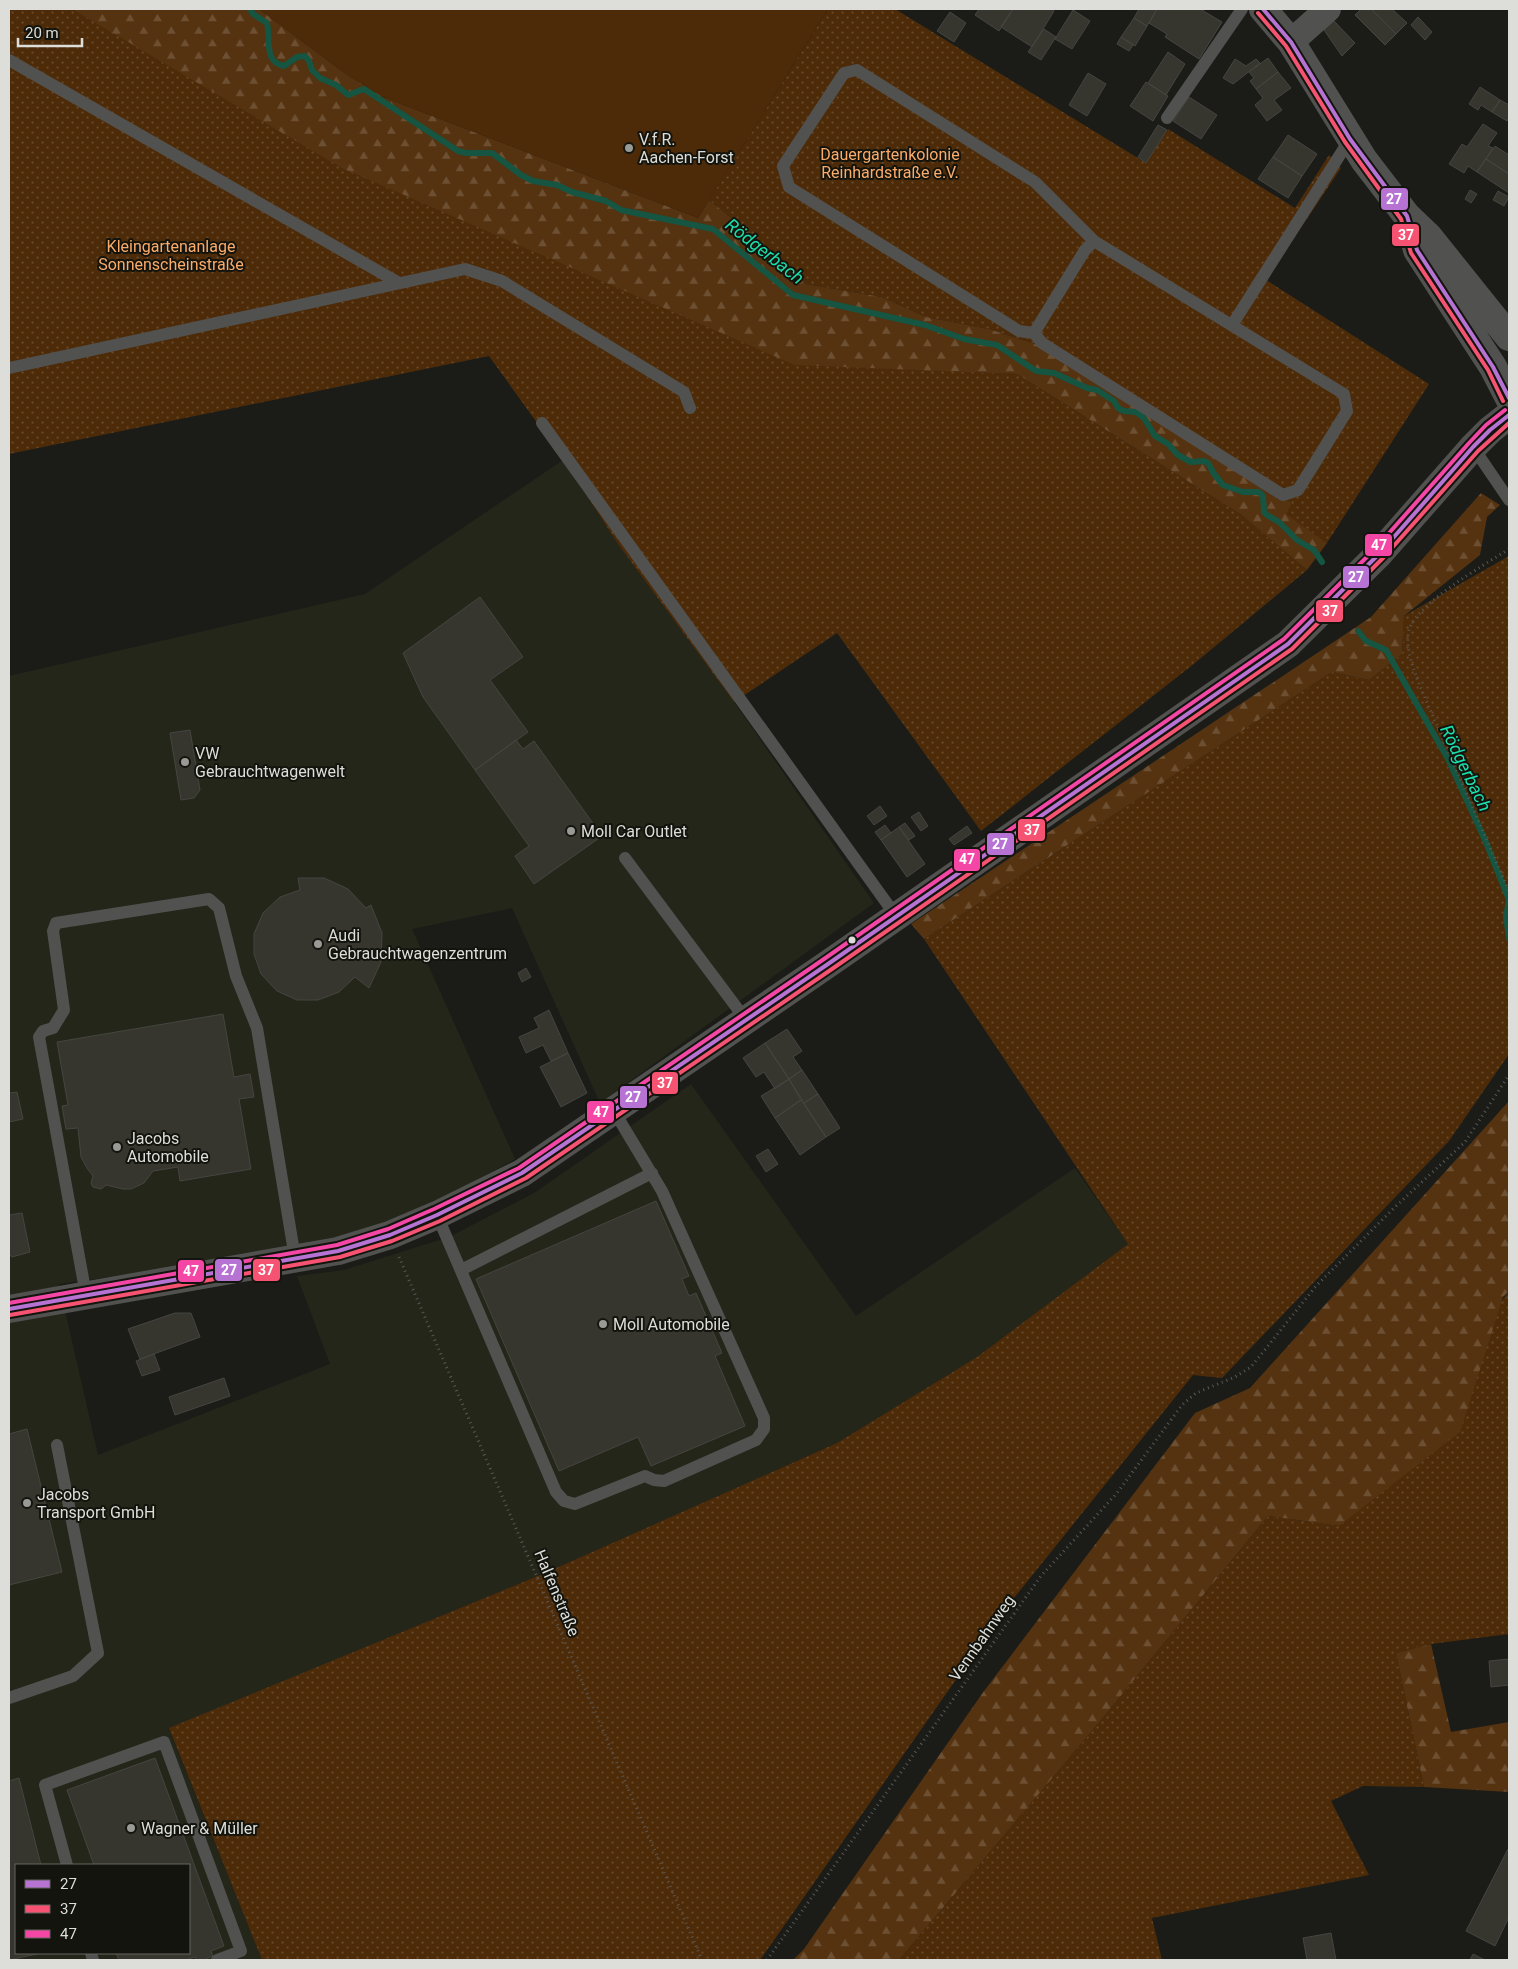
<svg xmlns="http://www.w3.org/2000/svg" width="1518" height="1969" font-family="Roboto,sans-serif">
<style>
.built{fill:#25261a;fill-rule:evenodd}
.green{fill:url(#green-dots)}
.forest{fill:url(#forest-firs)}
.pitch{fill:#4d2b09}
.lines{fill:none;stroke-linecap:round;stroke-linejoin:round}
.stream{stroke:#155542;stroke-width:6}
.building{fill:#37362e;stroke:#454541}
.path{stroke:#585958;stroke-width:3;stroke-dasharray:1 4;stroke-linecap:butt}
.service{stroke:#515250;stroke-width:12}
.minor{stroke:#515250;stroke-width:26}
.tertiary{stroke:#515250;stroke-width:28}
.bus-1-casing{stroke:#13140d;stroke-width:8}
.bus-2-casing{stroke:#13140d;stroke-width:8}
.bus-3-casing{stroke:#13140d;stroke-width:8}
.bus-1{stroke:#b673d3;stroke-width:4}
.bus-2{stroke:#f65372;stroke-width:4}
.bus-3{stroke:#f346a5;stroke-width:4}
.poi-dot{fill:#999a95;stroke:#13140d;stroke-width:2}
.bus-dot{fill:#ddded9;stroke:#13140d;stroke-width:2}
.labels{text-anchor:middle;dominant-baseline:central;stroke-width:4;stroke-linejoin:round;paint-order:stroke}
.poi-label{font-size:16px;fill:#ddded9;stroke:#13140d;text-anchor:start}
.park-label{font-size:16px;fill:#fdab69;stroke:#13140d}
.street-label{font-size:16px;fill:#ddded9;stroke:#13140d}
.water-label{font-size:18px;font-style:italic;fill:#1bdfac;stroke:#13140d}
.line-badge{stroke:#13140d;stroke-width:2}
.badge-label{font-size:14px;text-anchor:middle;font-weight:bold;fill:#fff}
</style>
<defs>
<pattern id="green-dots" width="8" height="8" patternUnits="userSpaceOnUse" patternTransform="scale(1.25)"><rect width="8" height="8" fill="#4d2b09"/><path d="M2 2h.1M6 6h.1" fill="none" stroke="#66492c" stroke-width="1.8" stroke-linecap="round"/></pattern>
<pattern id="forest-firs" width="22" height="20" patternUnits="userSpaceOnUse" patternTransform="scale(1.25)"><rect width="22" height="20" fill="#553210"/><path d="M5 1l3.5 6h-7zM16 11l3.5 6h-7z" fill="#6d4f32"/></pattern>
</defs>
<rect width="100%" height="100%" fill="#1b1c17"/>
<path class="built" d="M563,460L618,544L734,702L874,903L600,1103L512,908L412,929L515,1159L433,1204L374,1230L291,1251L59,1284L98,1455L330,1364L297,1276L344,1270L449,1237L534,1193L691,1084L856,1316L1075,1168L1128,1244L977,1357L837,1443L545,1573L169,1729L262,1960H9V676L365,594ZM16,1865H189V1953H16Z"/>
<path class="green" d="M9,9L74,10L795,364L1017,374L1240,514L1307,570L1195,663L981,831L837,633L734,702L618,544L563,459L489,356L9,454Z
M828,9H895L1146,163L1168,129L1295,208L1329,155L1341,168L1266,280L1429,384L1327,543L1285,514L1292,503L1038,345L989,329L926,317L882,297L800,283L753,235L709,200Z
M1509,556V1054L1449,1141L1222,1378L1193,1375L1006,1608L760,1960H262L169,1728L545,1573L837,1443L977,1357L1128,1244L924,939L1332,672L1369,680L1402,654L1404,616Z
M1509,1291V1634L1431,1644L1396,1653L1424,1787L1363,1786L1331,1801L1369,1875L1152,1918L1162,1960H899L1097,1725L1268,1516L1339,1526Z"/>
<path class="forest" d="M72,9H259L346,74L383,97L698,218L709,200L753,235L800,283L882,297L926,317L989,329L1038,345L1292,503L1286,514L1327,543L1307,570L1240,514L1017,374L795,365L342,168Z
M1481,493L1500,505L1487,517L1480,555L1404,616L1402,654L1369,680L1332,672L924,939L911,924L1371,617Z
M1509,1101V1291L1503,1297L1460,1432L1339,1526L1268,1516L1097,1725L899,1960H793L804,1949L984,1691L1195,1413L1250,1388Z
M1431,1644L1451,1732L1509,1722V1792L1424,1787L1396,1653Z"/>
<path class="pitch" d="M259,9H828L698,218L383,97L346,74Z"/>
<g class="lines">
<path class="stream" d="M250,9L253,14L267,23C271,39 263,62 284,66L297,57L305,56L309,61L312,70L320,78L336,85L348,95L364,89L458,151L466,153H492L521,175L533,181L557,185L572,192L606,201L621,210L713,229L793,295L925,325L964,339L997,345L1036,371L1054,373L1087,388L1097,390L1114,401L1118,408L1124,411L1136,412L1144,418L1155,436L1168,444L1178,455L1191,462L1204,461L1208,463L1214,474L1223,485L1243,492H1259L1263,496L1264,512L1267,515L1279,522L1297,540L1314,550L1322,562
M1358,631L1366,641L1386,650L1448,759L1485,840L1509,900L1506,917L1509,938"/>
</g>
<path class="building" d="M979,9H1013L999,31L975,15Z
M1013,9H1051L1054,11L1032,47L1001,27Z
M1139,9H1157L1147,26L1134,18Z
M1157,9H1200L1222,22L1199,59L1165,37L1167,34L1149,23Z
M1361,9H1371L1396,34L1385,45L1355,15Z
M1371,9H1392L1407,23L1396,34Z
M1073,10L1090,21L1072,49L1055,39Z
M950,12L966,23L954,42L937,31Z
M1418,17L1432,32L1425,40L1411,25Z
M1134,18L1147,26L1135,46L1121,37Z
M1334,21L1355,43L1342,56L1324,30Z
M1044,29L1056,37L1041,60L1028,52Z
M1121,37L1133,45L1129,51L1117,44Z
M1168,52L1185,64L1166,95L1148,83Z
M1268,58L1278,72L1256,89L1250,81L1254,78L1249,72Z
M1235,59L1246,66L1256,59L1260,63L1233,84L1223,78Z
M1278,72L1291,88L1274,100L1282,110L1267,121L1255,105L1263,98L1256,89Z
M1088,73L1106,84L1087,116L1069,105Z
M1146,82L1168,96L1153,121L1130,106Z
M1480,87L1500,100L1492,112L1481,105L1478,110L1469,104Z
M1189,97L1217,115L1201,139L1173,121Z
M1500,100L1509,105V117L1507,121L1492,112Z
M1483,124L1497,133L1488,146L1493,148L1477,172L1468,166L1464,173L1449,164L1462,144L1467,147Z
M1158,125L1167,130L1146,163L1138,157Z
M1288,135L1317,154L1302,176L1273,157Z
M1495,146L1509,155V174L1486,159Z
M1273,157L1302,176L1288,198L1258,179Z
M1486,159L1509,174V193L1477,172Z
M1470,190L1477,194L1471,203L1465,199Z
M1498,191L1509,197L1504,206L1493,200Z
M480,597L523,657L490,680L528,732L475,770L423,697L403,653Z
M190,730L200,790L194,798L181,800L170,733Z
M516,740L523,749L534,741L602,836L534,884L515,856L529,846L475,770Z
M880,806L887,816L874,825L867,816Z
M919,812L928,826L921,831L911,817Z
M905,823L915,836L909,840L899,827Z
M885,825L891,833L881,840L875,832Z
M967,826L972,833L954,845L949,839Z
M899,827L925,864L907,877L881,840Z
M298,878H324L348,889L366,908L371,905L382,933L381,962L369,988L355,977L339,992L318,1000H297L277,991L261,974L254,954V934L263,913L280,897L300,890Z
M526,968L531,977L522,982L518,973Z
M549,1010L568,1053L551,1061L543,1045L526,1053L519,1037L539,1028L534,1018Z
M223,1014L234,1077L250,1074L254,1097L239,1099L251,1169L180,1181L178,1167L153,1171L144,1183L131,1189H123L106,1185L101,1189L93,1187L91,1183L93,1176L87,1168L81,1157L78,1128L66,1129L62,1106L68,1105L57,1042Z
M787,1029L802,1051L793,1057L802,1070L789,1079L765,1043Z
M765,1043L789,1079L775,1089L764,1072L756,1077L743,1058Z
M568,1053L587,1093L561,1107L540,1067Z
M802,1070L818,1094L804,1103L789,1079Z
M789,1079L801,1100L775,1118L761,1096Z
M17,1092L23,1119L9,1122V1093Z
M818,1094L840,1128L826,1137L804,1103Z
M801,1100L826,1137L800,1155L775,1118Z
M768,1149L778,1164L766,1172L756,1156Z
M656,1201L689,1276L682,1279L689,1296L696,1293L722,1353L715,1356L745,1426L651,1466L638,1437L559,1471L476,1279Z
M22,1213L30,1252L12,1257L9,1254V1215Z
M175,1313H191L200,1337L140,1359L128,1329Z
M154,1354L160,1370L142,1376L136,1361Z
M224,1378L230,1396L175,1415L169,1397Z
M27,1429L62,1572L9,1585V1434Z
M1509,1659V1685L1491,1687L1489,1661Z
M155,1758L224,1946L211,1951L213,1956L203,1960H197L195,1957L185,1960H119L116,1953H189V1865H94L67,1790Z
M19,1778L41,1865H16V1953H41L9,1960V1781Z
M1508,1849L1509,1850V1917L1495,1946L1466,1931Z
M1331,1933L1336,1960H1307L1303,1938Z
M1473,1954L1485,1960H1470Z"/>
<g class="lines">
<path class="path" d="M1509,549C1486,564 1409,607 1408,635C1407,655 1415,673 1422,691L1509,891
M399,1257L702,1960
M767,1960L1041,1576L1117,1493L1182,1405L1196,1393L1235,1377L1251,1367L1316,1286L1395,1207L1465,1142L1509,1075"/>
<path class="service" d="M9,60L399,283
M857,70L1035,182L1094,241L1344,394L1347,411L1298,490L1283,495L1042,343L1034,333L1019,331L789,187L783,166L844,73Z
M1167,118L1242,9
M1232,325L1350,139
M1034,333L1085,250L1094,241
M9,368L465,269L502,281L684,392L690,408
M542,423L896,916
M1473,447L1509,500
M625,858L746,1020
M437,1215L556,1492L564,1501L575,1504L645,1476L654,1480L664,1481L756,1440L764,1429V1418L662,1191L614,1111
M461,1270L652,1173
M86,1295L39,1037L43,1031L53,1028L64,1010L53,931L56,923L209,899L219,908L236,976L257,1028L295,1258
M9,1698L73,1676L98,1653L57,1445
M67,1865L45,1785L164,1742L241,1951L217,1960
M91,1953L93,1960"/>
<path class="minor" d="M1291,42L1328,9"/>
<path class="tertiary" d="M1263,9L1291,42L1364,160L1407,216L1429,237L1509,337
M1411,229L1417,250L1493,367L1509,398
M9,1309L338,1251L390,1235L437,1215L522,1173L828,964L1288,644L1379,554L1473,447L1490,430L1509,415"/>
<g class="bus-1-casing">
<path id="bus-1" d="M1263,9L1291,42L1350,139L1407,216L1417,250L1493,367L1509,398
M9,1309L338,1251L390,1235L437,1215L522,1173L828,964L1288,644L1379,554L1473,447L1490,430L1509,415"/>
</g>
<g class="bus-2-casing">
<path id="bus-2" d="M1258,13L1286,46L1345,142L1401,219L1411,253L1488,370L1503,401
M10,1315L340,1257L392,1241L440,1221L526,1178L832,969L1292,649L1383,558L1478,451L1509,423"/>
</g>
<g class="bus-3-casing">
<path id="bus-3" d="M9,1303L337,1245L388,1229L434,1209L519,1168L824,959L1284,639L1374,550L1469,443L1486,425L1505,410"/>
</g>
<use href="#bus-1" class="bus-1"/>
<use href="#bus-2" class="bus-2"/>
<use href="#bus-3" class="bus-3"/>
</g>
<g class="poi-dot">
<circle cx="629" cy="148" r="5"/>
<circle cx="185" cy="762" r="5"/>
<circle cx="571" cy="831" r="5"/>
<circle cx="318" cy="944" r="5"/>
<circle cx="117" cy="1147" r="5"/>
<circle cx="603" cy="1324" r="5"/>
<circle cx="27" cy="1503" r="5"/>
<circle cx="131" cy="1828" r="5"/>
</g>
<circle class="bus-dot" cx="852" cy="940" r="4.5"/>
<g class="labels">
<g class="poi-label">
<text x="639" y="139">V.f.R.<tspan x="639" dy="18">Aachen-Forst</tspan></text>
<text x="195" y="753">VW<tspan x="195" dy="18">Gebrauchtwagenwelt</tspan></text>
<text x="581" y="831">Moll Car Outlet</text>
<text x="328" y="935">Audi<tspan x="328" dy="18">Gebrauchtwagenzentrum</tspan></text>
<text x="127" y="1138">Jacobs<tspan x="127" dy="18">Automobile</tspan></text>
<text x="613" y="1324">Moll Automobile</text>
<text x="37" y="1494">Jacobs<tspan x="37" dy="18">Transport GmbH</tspan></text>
<text x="141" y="1828">Wagner &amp; Müller</text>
</g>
<g class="park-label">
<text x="890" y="154">Dauergartenkolonie<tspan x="890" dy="18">Reinhardstraße e.V.</tspan></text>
<text x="171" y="246">Kleingartenanlage<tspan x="171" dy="18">Sonnenscheinstraße</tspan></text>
</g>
<g class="street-label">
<text transform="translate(557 1593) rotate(67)">Halfenstraße</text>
<text transform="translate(982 1638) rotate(-55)">Vennbahnweg</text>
</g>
<g class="water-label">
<text transform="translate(765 251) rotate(38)">Rödgerbach</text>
<text transform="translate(1466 768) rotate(64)">Rödgerbach</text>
</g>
</g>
<g class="line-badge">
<rect x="1380" y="187" width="29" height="24" rx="5" fill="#b673d3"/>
<rect x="1391" y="223" width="29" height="24" rx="5" fill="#f65372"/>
<rect x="1364" y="533" width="29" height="24" rx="5" fill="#f346a5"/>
<rect x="1342" y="565" width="28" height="24" rx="5" fill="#b673d3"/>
<rect x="1315" y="599" width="29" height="24" rx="5" fill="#f65372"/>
<rect x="1017" y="818" width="29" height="24" rx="5" fill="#f65372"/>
<rect x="986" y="832" width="29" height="24" rx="5" fill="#b673d3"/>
<rect x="953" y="848" width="28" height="24" rx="5" fill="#f346a5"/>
<rect x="651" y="1071" width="28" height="24" rx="5" fill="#f65372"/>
<rect x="619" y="1085" width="29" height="24" rx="5" fill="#b673d3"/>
<rect x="586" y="1100" width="29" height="24" rx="5" fill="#f346a5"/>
<rect x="252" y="1258" width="29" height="24" rx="5" fill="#f65372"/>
<rect x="214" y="1258" width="29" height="24" rx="5" fill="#b673d3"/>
<rect x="177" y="1259" width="28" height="24" rx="5" fill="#f346a5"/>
</g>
<g class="badge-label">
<text x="1394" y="204">27</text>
<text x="1406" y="240">37</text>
<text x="1379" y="550">47</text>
<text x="1356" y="582">27</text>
<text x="1330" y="616">37</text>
<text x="1032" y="835">37</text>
<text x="1000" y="849">27</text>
<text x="967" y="864">47</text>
<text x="665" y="1088">37</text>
<text x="633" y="1102">27</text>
<text x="601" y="1117">47</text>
<text x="266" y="1275">37</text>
<text x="229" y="1275">27</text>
<text x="191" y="1276">47</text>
</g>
<rect width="1518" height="1969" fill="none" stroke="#ddded9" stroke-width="20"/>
<rect x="15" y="1864" width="175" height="90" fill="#13140d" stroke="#64655f"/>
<rect x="25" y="1880" width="25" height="8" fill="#b673d3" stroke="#64655f"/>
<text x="60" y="1889" font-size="15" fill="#ddded9">27</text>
<rect x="25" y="1905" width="25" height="8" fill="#f65372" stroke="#64655f"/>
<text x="60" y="1914" font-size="15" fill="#ddded9">37</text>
<rect x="25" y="1930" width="25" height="8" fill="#f346a5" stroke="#64655f"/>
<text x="60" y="1939" font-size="15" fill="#ddded9">47</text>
<path d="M18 38v8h64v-8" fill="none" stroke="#ddded9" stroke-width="2.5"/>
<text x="25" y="38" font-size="15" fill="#ddded9" stroke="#13140d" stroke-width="4" paint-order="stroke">20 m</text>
</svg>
